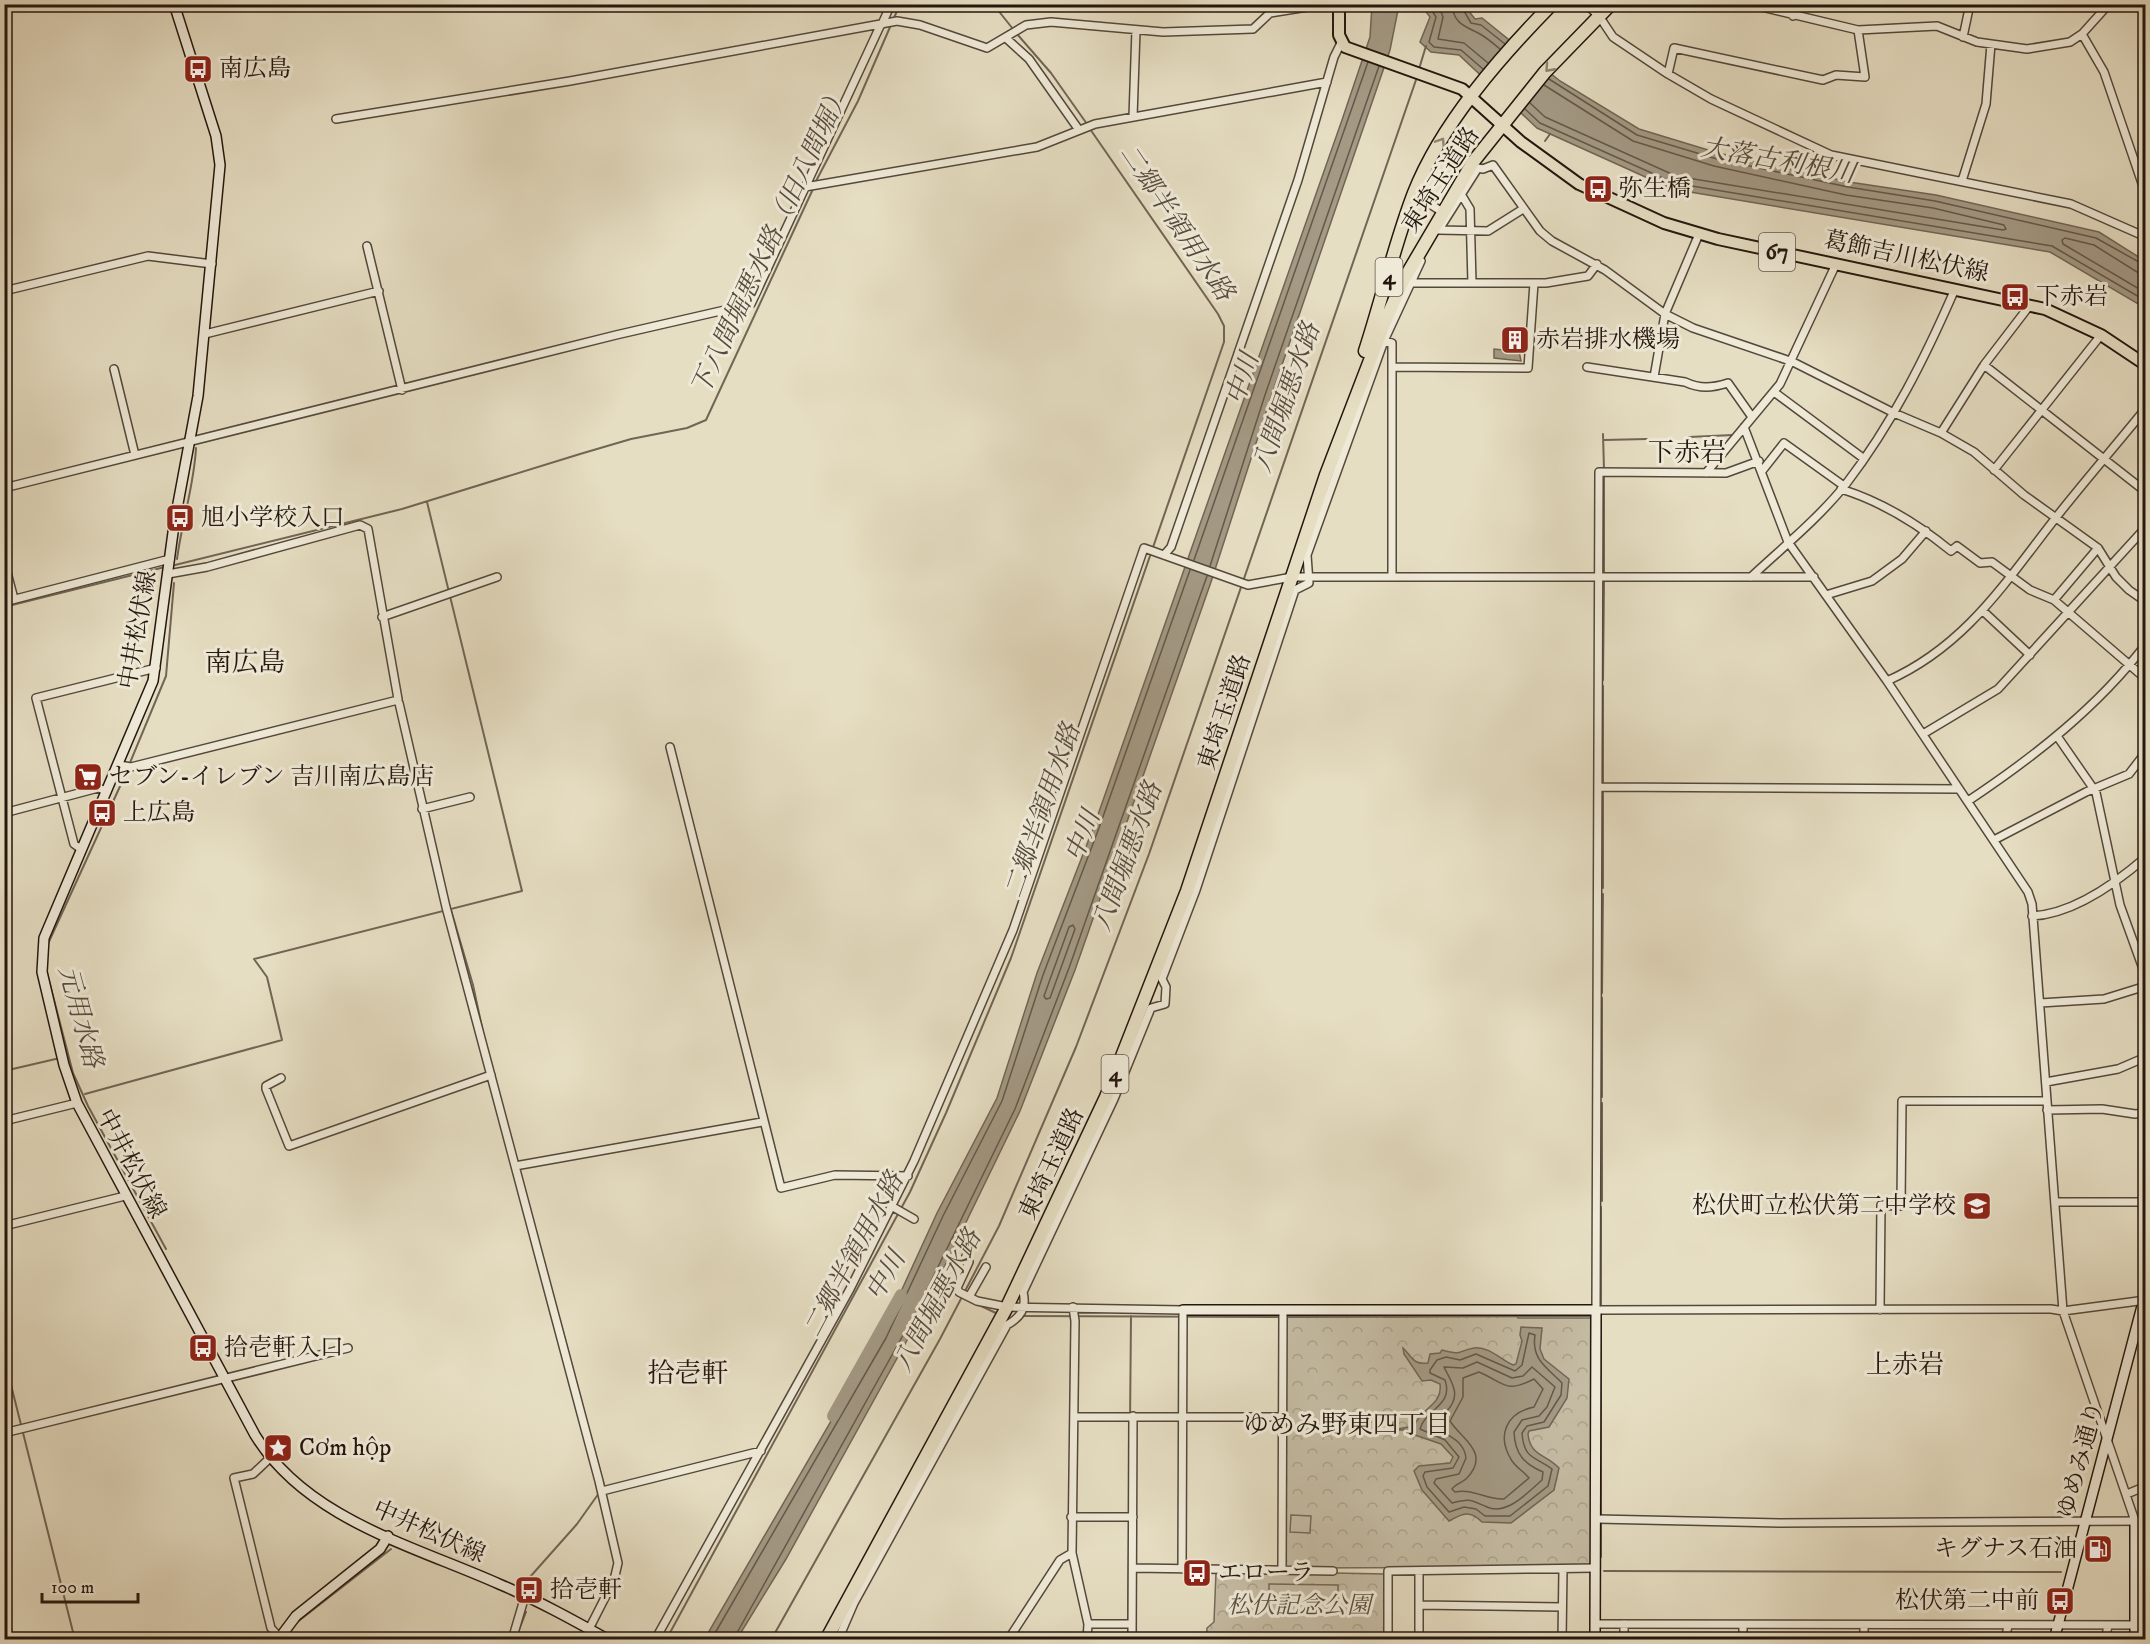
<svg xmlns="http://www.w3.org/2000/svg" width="2150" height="1644" font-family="'IM FELL DW Pica','Noto Serif JP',serif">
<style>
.forest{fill:url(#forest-crowns);stroke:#746959;stroke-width:1.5}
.pitch{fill:#c5bca4;stroke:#746959;stroke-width:1.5}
.water{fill:#a49a85;stroke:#716555;stroke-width:1.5}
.pier{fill:#e6dec3}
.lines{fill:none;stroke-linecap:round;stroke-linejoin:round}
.shore{stroke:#64584a;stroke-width:1.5}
.stream{stroke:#716555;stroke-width:2}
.river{stroke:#a49a85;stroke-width:12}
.street-casing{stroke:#54483b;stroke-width:10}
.secondary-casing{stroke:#24160e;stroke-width:12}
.primary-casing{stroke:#24160e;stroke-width:14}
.highway-casing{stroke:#24160e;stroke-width:15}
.street{stroke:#efead8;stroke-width:7}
.secondary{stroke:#efead8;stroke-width:9}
.primary{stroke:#e6dec3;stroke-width:10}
.highway{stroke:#e6dec3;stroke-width:12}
.oneway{stroke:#8f8472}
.labels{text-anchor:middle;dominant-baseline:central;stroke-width:6;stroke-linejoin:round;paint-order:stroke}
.shield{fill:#efead8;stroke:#61564b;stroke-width:1.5}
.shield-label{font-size:22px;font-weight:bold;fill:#24160e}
.poi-label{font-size:24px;fill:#24160e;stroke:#efead8;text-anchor:start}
.street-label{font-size:24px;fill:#24160e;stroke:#efead8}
.park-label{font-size:24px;font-style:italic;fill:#5c5042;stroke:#efead8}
.water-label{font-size:26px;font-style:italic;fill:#574b3e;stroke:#efead8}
.neighbourhood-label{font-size:26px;fill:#24160e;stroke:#efead8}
.quarter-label{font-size:27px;fill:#24160e;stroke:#efead8}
</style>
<defs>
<pattern id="forest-crowns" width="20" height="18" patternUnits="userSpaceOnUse" patternTransform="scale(1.5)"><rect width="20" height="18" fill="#c5bca4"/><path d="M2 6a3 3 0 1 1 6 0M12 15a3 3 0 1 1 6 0" fill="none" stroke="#a9a18c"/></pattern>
</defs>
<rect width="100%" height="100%" fill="#e6dec3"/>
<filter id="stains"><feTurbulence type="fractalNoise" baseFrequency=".00333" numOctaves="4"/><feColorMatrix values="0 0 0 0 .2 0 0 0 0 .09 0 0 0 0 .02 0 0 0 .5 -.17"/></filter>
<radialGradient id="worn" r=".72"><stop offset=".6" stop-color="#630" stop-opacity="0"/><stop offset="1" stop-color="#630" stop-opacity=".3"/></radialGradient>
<path class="forest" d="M1384,1315V1317L1516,1315L1518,1318H1596L1594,1567L1284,1568L1286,1317Z
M1223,1571L1385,1574L1386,1639L1206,1640L1207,1628L1214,1622L1216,1572Z"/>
<path class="pitch" d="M1291,1515L1311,1516L1310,1533L1290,1532Z
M1269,1584L1338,1585V1613L1269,1611Z"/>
<path class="water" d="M1372,5H1399L1390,50L1271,397L1211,582L1075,970L1020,1111L921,1315L786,1559L737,1639L704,1640L881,1335L937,1213L997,1098L1037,973L1094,826L1342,120L1370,37Z
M1421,5H1464L1475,19L1482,18L1560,81L1639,129L1718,153L1849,182L1936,195L2099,232L2145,261V308L2050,252L1672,189L1537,128L1459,55L1431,52L1420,42L1430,17Z
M1513,348L1519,351L1521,361L1494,358V349L1513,351Z
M1521,1327L1542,1328L1540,1349L1544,1359L1569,1379L1567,1398L1549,1427L1529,1431L1528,1434C1530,1456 1546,1454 1559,1468L1554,1490L1511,1523L1482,1522C1470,1510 1463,1513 1449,1521L1422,1490L1414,1471L1419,1466L1450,1463L1453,1457L1441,1444L1415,1435L1411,1430H1392L1414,1426C1421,1408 1443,1405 1440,1384L1431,1380L1422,1381L1404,1354L1403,1348C1412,1356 1412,1365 1428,1363L1430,1354L1440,1353L1442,1350C1464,1356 1456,1351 1474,1348C1489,1346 1501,1360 1513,1365L1516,1364L1522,1341L1520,1335Z"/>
<path class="pier" d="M1513,39L1553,71L1517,114L1479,78Z"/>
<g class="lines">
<path class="shore" d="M1428,4L1436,17L1429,42L1434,47L1461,50L1483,69
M1438,4L1443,17L1438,39L1464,43L1488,63
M1452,4C1453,25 1468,27 1480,34C1487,38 1494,44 1500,49
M1460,4L1471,23L1481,25L1505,44
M1549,79L1637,135L1717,159L1848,187L1935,201L2096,238L2146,266
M1530,103L1545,117L1676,176L2003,230L2006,229L2004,225L1933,208L1846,195L1714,166L1633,141L1544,85
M1525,109L1540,123L1674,183L2052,246L2146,301
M2146,274L2137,272L2094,245L2065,238L2062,240L2063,244L2146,293
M1194,560L1368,62
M1210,566L1265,395L1379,66
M1073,925L1075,929L1050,998L1046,999L1044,996L1069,927Z
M1529,1333L1535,1335C1531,1360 1548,1368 1562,1383L1561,1395L1544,1422L1527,1426L1522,1433C1524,1460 1535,1456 1552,1469L1548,1486L1510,1516H1485L1476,1509L1464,1507L1449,1512L1427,1487L1423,1476L1425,1472L1453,1468L1459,1457L1445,1440L1420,1429C1425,1409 1454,1406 1445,1380L1430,1373V1370L1437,1360L1446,1357L1460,1360L1476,1354L1515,1371L1522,1365Z
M1477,1362L1512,1378L1523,1376L1532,1367L1555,1387L1547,1407L1539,1416L1522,1420L1514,1432C1515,1454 1524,1464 1543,1472L1542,1480C1528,1492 1507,1516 1487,1507C1470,1500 1471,1498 1452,1503L1434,1483L1436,1479L1459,1474L1466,1458C1464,1439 1445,1435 1432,1425C1436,1418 1440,1418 1446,1412C1463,1395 1451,1382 1444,1367L1463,1368Z
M1479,1372C1505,1383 1505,1394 1534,1379L1543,1389L1534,1407C1506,1413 1496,1436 1512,1461C1517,1468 1524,1472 1529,1478L1504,1499C1486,1500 1473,1488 1455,1492L1452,1489C1455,1484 1462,1483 1467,1478C1491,1452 1461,1439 1450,1421L1463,1397V1378Z
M711,1640L886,1338L943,1216L1002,1101L1043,975L1099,828L1190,570
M733,1640L916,1312L1015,1109L1069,968L1207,576"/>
<path class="stream" d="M993,4L1013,29
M1017,34L1051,73L1087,124
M1419,69L1426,46
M1545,141L1550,134
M815,183L858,101L900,4
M1603,434L1604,470
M1689,437L1733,435
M1604,440L1647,439
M177,559C182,521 194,486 196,448
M171,566L402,509L580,454L631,439L687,428L706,420L813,189
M1604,575V475
M4,607L165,567
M1603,680L1604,582
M1603,784V686
M1603,888V790
M451,910L473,985L483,1032
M47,946L122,782L166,676L174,583
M46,969L73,1073L88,1106L166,1249
M1602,993L1603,894
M4,1071L60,1058
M85,1094L282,1040L267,977L254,959L522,891L427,502
M1602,1097V998
M1602,1201V1103
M962,1297L998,1314
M1601,1306V1207
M1022,1316L1280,1317
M1286,1317L1592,1316
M4,1357L75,1640
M1601,1516V1312
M1601,1557V1522
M1604,1571L2061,1572
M2138,1573H2146
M522,1586L577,1524L604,1486L560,1321
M296,1623L391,1549
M2138,1629H2146
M515,1640L526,1612
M666,1640L910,1192L946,1113L1011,958L1224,342V326L1218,314L1090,129
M771,1640L940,1339L999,1226L1076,1047L1149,854L1417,77
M1128,1640L1131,1316"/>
<path class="river" d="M833,1416L901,1295"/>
<g class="street-casing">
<path id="street" d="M1586,4L1599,16L1613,37L1668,74L1711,99L1831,155L2071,204L2146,237
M1749,4L1858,30L1937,26L1977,42L2027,49L2070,42L2082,34L2109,4
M1793,16L1795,4
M882,24L891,4
M2082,34L2104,72L2146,195
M1963,37L1970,4
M1007,39L1029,59L1079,130
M1668,74L1674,48L1823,80L1836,75L1865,77L1858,30
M1133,117L1136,30
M336,119L570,81L897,21L920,25L987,48L1026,25L1051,22L1163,32L1253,29L1270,13L1326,4
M1962,181L1986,104L1991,44
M805,187L1037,147L1095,124L1327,82
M1414,194L1444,213
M1461,194L1470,209L1472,283
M1440,228L1478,168L1483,169L1493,165L1540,231L1552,241L1605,270L1665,314L1693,328L1793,362L1894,413L1941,433
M1438,230L1488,231L1523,209
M367,246L402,390
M1409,283H1546L1588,276L1597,264
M4,291L148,256L212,264
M2030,305L1984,365L1941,433L1974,452L2024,495L2098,548L2116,577L2129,590L2146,602
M205,334L379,291
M1384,341L1392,343V577
M1984,365L2146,492
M1392,367L1528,368L1534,283
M1587,367L1685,382C1700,389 1712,388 1728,383L1752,417
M114,369L135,455
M1654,377L1665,314L1699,234
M1774,392L1863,458
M1744,427L1788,542L1887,681L2028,892L2032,904L2063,1311L2135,1521
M1759,461L1726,473L1599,472L1596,1310L2051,1309L2063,1311L2146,1300
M1994,470L2101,335
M1762,471L1784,443L1844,486
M1706,473L1780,384L1836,264
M4,488L616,335L751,304L881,24
M1841,489C1883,502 1918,524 1951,551L1957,546L1980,563L1992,562L2030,590L2054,600L2146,679
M1164,555L1171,547L1298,180L1334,57L1341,43
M4,561L14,599
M168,574L207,567L360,525L368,529L398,699
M1751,577C1782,548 1819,518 1846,484C1892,424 1925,358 1955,289
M1826,595L1872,581L1902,559L1926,531
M2054,600L2098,548
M4,602L170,559
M1983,611L2030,655
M382,617L497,577
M1887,681C1973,643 2013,569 2070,500C2095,469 2121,439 2146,408
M399,703L446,907L599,1481L618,1563L614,1580L589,1629
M1923,734L1998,689L2146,527
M2057,736L2093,788
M670,747L781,1188L835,1175L908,1176
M119,765L131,767L394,701
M1598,787L1959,789
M2095,788L2120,905L2146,977
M1968,801C2034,757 2098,707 2146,644
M422,809L470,797
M4,813L98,788L107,791
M1994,840L2086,792L2129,774L2146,752
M81,849L74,844L36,698L156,668
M2032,916C2074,914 2116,883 2146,857
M2040,1003L2104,999L2146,986
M281,1078L266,1086V1089L289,1146L491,1075
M2046,1082L2118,1069L2146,1057
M2047,1110L2102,1109L2135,1114L2146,1113
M4,1121L77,1103
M515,1166L762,1122
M2055,1202H2146
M893,1207L914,1219
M4,1226L125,1196
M966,1256L969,1262L957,1288L959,1292L977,1301L1007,1307L1183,1310L1182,1569
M969,1297L986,1267
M1073,1307L1075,1321L1072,1553L1088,1624L1087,1640
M1880,1310L1881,1205L1901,1206L1902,1101H2047
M1074,1417H1284
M4,1433L348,1348
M270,1458L253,1474L234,1478L271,1628L279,1637
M602,1491L761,1451
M2127,1494L2146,1486
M1071,1517H1133
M1597,1519L1780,1523L2146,1521
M1133,1568L1333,1571
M1282,1570L1283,1311
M1419,1605L1562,1607
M1088,1624H1132
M1595,1624L2146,1625
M512,1640L525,1596
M655,1640L850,1289L914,1161L1013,930L1144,548L1248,585L1292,577H1814
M838,1640L854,1603L1007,1325C1021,1317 1027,1308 1023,1292L1114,1099L1151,1008L1165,1004L1166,987L1162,979L1196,890L1295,590L1309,583L1307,555L1384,341L1421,261
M1008,1640L1060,1560L1072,1553
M1132,1640L1133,1416
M1388,1640V1571L1595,1568
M1419,1640V1571
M1562,1640L1563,1569
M1624,1640V1624
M1743,1640V1625
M1864,1640V1625
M2005,1640L2008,1626
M2105,1640L2108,1626"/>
</g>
<g class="secondary-casing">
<path id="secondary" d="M174,4L216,136L220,165L198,396L174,525L153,681L44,938L42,972L64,1065L77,1103L255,1435C306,1519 414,1546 499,1584C537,1600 573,1620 609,1640
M1183,1310H1596L1595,1640
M2135,1521V1640
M278,1640L296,1616L380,1549L388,1536
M2054,1640L2146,1291"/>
</g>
<g class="primary-casing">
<path id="primary" d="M1339,4V35L1345,47L1462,89L1521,142L1579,184L1664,223L1718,239L2045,309L2101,335L2146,365"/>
</g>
<g class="highway-casing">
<path id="highway" d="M1365,351C1382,299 1395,242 1414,193C1441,124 1501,56 1552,4
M826,1640L1007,1307L1106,1097L1187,891L1326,475L1384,324L1403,281L1473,162L1545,72L1611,4"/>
</g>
<use href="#street" class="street"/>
<use href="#secondary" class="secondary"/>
<use href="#primary" class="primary"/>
<use href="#highway" class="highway"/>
</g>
<defs><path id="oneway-chevron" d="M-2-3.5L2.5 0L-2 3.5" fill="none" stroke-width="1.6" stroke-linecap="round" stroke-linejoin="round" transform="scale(1.5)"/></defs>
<g class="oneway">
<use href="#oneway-chevron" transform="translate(1549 68) rotate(132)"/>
<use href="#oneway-chevron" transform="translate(1441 142) rotate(-57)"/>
</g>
<defs>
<g id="bus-square" transform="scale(1.5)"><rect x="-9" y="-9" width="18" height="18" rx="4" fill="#8f2418" stroke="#efead8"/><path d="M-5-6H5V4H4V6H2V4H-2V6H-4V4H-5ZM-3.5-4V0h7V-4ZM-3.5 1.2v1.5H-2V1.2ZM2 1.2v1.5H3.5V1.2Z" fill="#fff"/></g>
<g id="building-square" transform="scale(1.5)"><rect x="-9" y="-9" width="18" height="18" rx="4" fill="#8f2418" stroke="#efead8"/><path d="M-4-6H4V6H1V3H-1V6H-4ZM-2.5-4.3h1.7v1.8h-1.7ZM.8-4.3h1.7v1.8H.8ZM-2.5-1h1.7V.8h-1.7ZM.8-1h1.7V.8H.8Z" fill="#fff"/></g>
<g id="supermarket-square" transform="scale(1.5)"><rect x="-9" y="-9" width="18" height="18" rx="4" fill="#8f2418" stroke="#efead8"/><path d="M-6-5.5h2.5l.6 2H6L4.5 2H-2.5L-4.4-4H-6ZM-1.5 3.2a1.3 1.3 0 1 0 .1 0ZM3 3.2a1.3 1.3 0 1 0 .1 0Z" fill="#fff"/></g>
<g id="school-square" transform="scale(1.5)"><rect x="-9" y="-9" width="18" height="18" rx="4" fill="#8f2418" stroke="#efead8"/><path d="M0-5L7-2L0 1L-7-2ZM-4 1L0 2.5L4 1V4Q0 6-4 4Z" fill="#fff"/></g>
<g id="sight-square" transform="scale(1.5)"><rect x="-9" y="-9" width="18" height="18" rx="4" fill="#8f2418" stroke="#efead8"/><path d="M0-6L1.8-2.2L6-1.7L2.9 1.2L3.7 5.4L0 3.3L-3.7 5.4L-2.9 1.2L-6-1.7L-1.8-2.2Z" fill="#fff"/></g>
<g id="fuel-square" transform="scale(1.5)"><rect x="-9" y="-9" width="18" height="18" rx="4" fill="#8f2418" stroke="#efead8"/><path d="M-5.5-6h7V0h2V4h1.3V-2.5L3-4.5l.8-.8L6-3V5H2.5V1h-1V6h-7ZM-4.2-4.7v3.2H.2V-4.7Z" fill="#fff"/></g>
</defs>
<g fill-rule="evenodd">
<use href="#bus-square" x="198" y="69"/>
<use href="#bus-square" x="1598" y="189"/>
<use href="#bus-square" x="2015" y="297"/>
<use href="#building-square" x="1515" y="340"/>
<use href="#bus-square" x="180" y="518"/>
<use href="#supermarket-square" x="88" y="777"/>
<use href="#bus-square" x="102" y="813"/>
<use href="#school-square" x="1977" y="1206"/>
<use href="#bus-square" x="203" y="1348"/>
<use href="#sight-square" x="278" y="1448"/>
<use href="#fuel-square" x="2098" y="1549"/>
<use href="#bus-square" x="1197" y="1573"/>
<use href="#bus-square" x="529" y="1590"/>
<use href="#bus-square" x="2060" y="1601"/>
</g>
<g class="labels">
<g class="shield">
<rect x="1759" y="233" width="36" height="38" rx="4.5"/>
<rect x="1375.5" y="258" width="27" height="38" rx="4.5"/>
<rect x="1101.5" y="1055" width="27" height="38" rx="4.5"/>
</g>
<g class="shield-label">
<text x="1777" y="252">67</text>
<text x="1389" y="277">4</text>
<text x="1115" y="1074">4</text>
</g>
<g class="poi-label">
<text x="219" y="69">南広島</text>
<text x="1619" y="189">弥生橋</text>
<text x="2036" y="297">下赤岩</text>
<text x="1536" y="340">赤岩排水機場</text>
<text x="201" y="518">旭小学校入口</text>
<text x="109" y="777">セブン-イレブン 吉川南広島店</text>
<text x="123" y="813">上広島</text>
<text x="1956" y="1206" text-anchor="end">松伏町立松伏第二中学校</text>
<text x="224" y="1348">拾壱軒入口</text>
<text x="299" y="1448">Cơm hộp</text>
<text x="2077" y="1549" text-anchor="end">キグナス石油</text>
<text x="1218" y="1573">エローラ</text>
<text x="550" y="1590">拾壱軒</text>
<text x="2039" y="1601" text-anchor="end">松伏第二中前</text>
</g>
<g class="street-label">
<text transform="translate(1441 180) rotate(-57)">東埼玉道路</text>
<text transform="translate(1906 257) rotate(12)">葛飾吉川松伏線</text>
<text transform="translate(138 630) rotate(-80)">中井松伏線</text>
<text transform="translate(1225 712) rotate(-72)">東埼玉道路</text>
<text transform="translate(131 1164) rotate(62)">中井松伏線</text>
<text transform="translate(1052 1164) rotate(-65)">東埼玉道路</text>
<text transform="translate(2081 1460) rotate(-75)">ゆめみ通り</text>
<text transform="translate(429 1532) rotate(24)">中井松伏線</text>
</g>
<g class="park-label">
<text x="1299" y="1606">松伏記念公園</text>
</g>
<g class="water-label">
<text transform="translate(1778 161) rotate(10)">大落古利根川</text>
<text transform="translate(1176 223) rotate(56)">二郷半領用水路</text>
<text transform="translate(771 241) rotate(-65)">下八間堀悪水路（旧八間堀）</text>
<text transform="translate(1243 379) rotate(-72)">中川</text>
<text transform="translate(1287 398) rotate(-71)">八間堀悪水路</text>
<text transform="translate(1043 811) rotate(-71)">二郷半領用水路</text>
<text transform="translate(1083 836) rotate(-68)">中川</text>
<text transform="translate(1128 857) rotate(-70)">八間堀悪水路</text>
<text transform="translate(80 1017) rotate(75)">元用水路</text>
<text transform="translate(854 1255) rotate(-62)">二郷半領用水路</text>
<text transform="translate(886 1276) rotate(-60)">中川</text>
<text transform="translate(938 1301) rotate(-62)">八間堀悪水路</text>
</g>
<g class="neighbourhood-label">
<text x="1687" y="453">下赤岩</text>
<text x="1905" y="1365">上赤岩</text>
<text x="1347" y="1425">ゆめみ野東四丁目</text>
</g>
<g class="quarter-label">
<text x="245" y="663">南広島</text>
<text x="688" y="1374">拾壱軒</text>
</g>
</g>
<rect width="2150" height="1644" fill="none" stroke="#e6dec3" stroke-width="24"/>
<rect x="6" y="6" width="2138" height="1632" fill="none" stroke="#24160e" stroke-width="3"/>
<rect x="12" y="12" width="2126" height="1620" fill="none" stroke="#24160e" stroke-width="1.5"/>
<path d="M42 1593v9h96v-9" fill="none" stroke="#24160e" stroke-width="3"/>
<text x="51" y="1593" font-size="18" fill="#24160e" stroke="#efead8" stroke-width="4.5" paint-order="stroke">100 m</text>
<rect width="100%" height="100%" filter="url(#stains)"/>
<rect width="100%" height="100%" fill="url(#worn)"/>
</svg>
